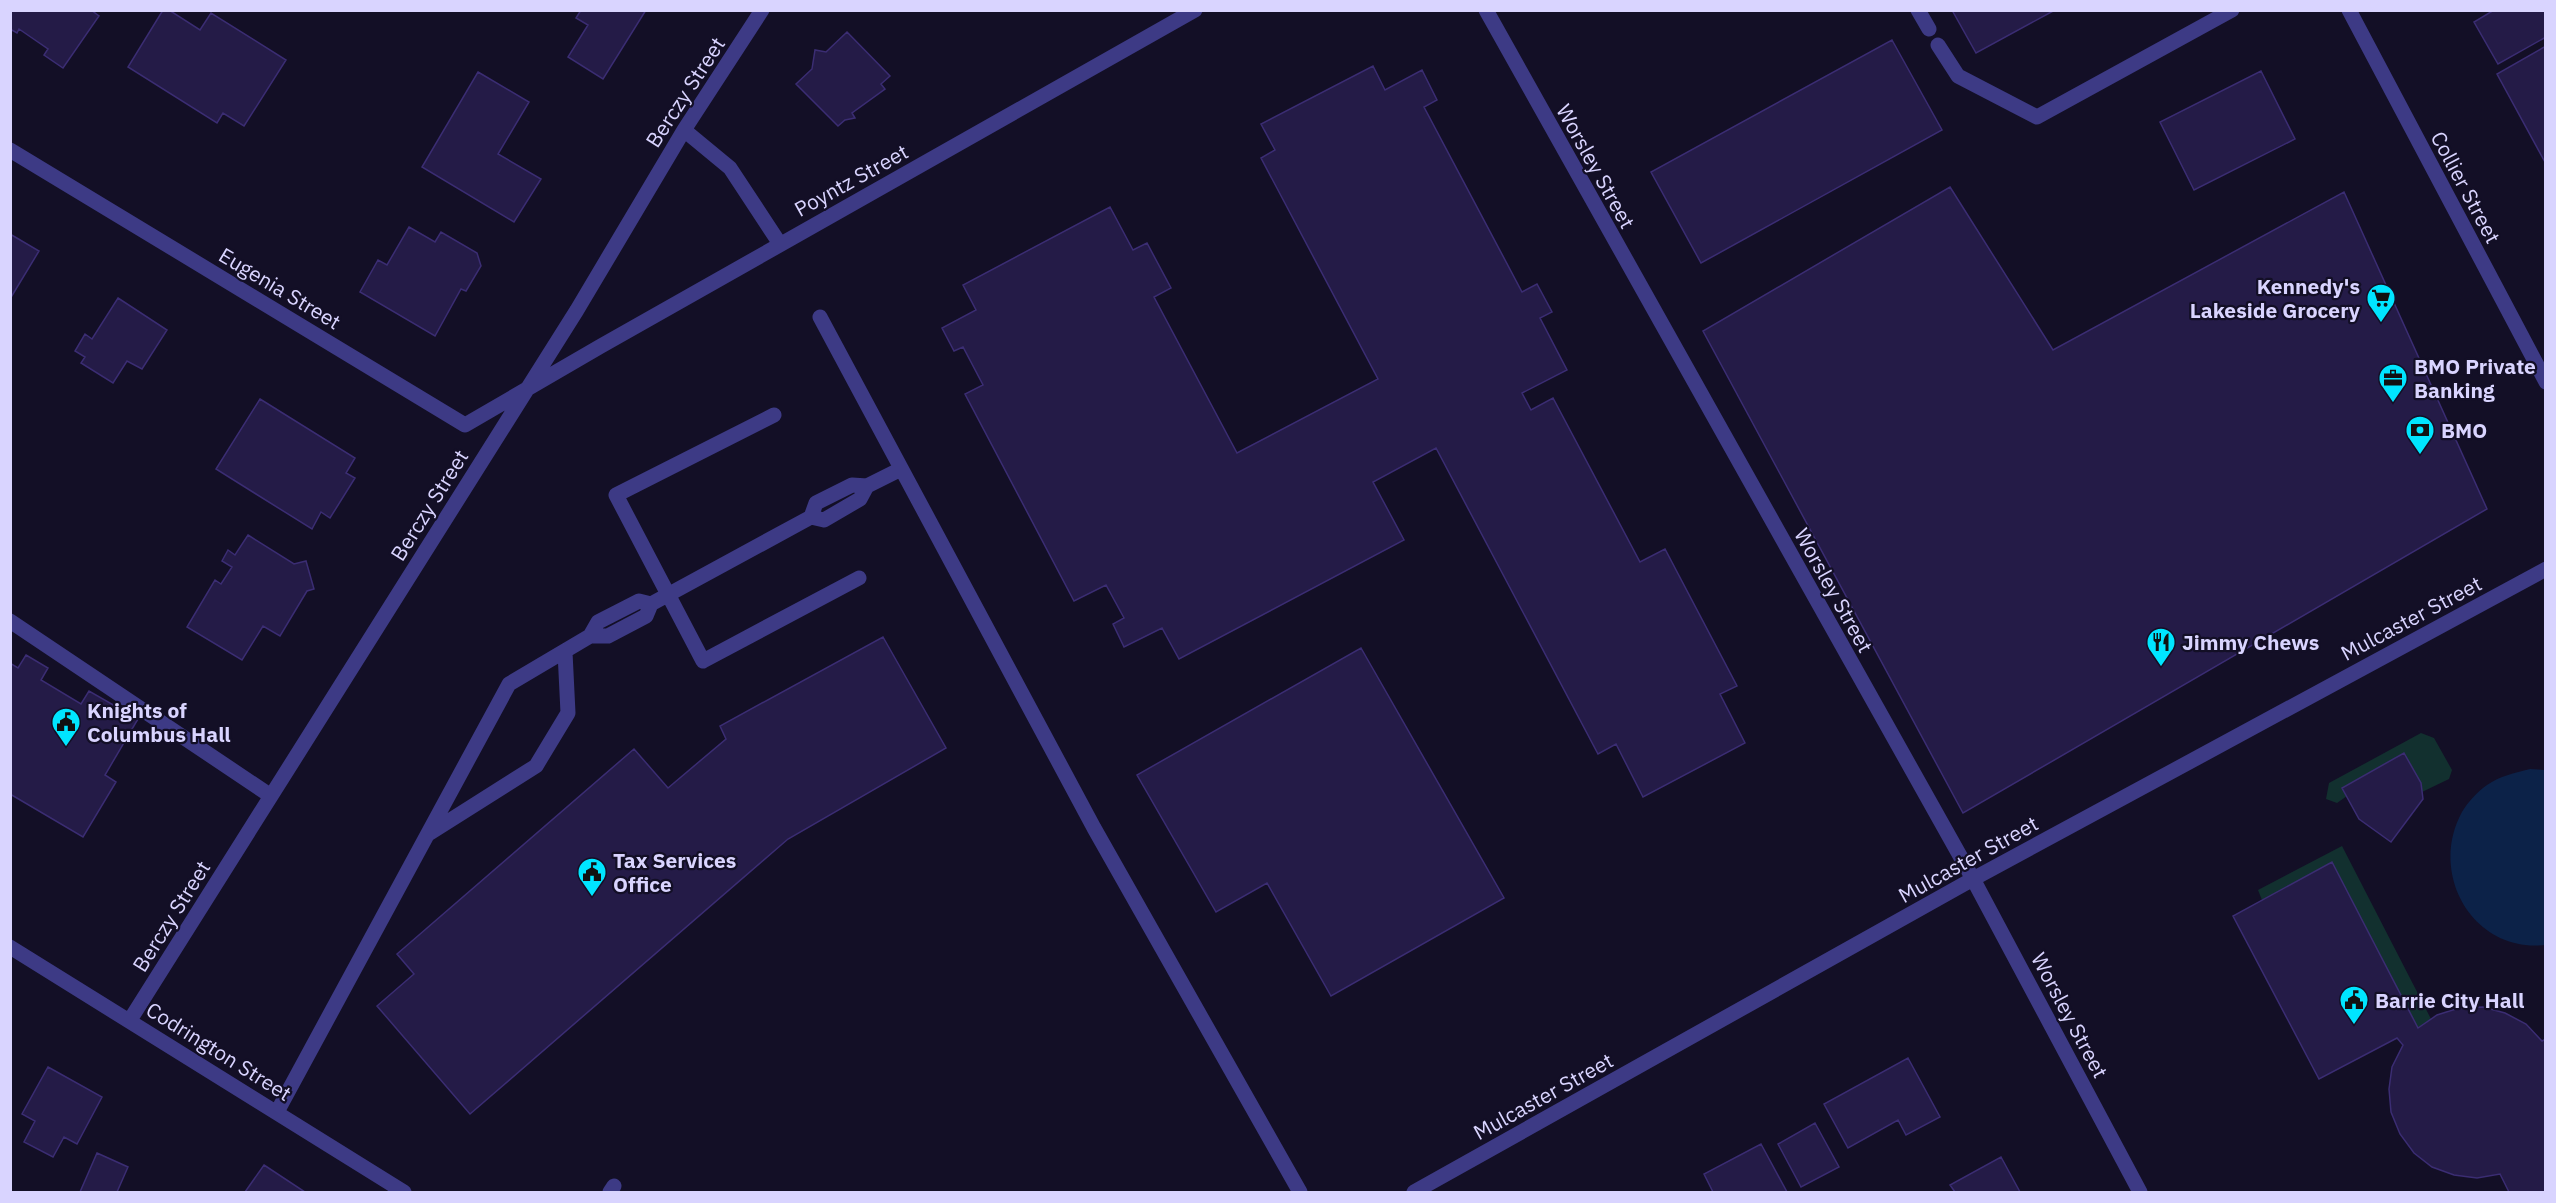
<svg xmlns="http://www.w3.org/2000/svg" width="2556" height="1203" font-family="'IBM Plex Sans',sans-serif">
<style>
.green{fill:#12302f}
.water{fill:#0c2248}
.building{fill:#241b47;stroke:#3b2d73;stroke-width:1.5}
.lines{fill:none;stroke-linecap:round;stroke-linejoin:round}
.minor{stroke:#3d3a85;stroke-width:15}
.labels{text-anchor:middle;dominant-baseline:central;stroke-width:4.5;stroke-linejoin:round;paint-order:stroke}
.street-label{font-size:21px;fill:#d9d4ff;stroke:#130f26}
.poi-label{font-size:21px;font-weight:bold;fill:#d9d4ff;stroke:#130f26;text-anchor:start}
</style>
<rect width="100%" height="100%" fill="#130f26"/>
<path class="green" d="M2421,733L2434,738L2452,770L2449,779L2422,792L2421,783L2404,753L2342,788L2347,796L2337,803L2326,799L2329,783Z
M2342,846L2431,1019L2418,1028L2262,900L2258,890Z"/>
<path class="water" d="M2530,769L2546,770L2545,945C2473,953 2428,874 2462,812C2468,802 2477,792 2487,785C2500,776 2514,773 2530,769Z"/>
<path class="building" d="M10,10H91L99,16L63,68L44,55L48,49L19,29L17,33L10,29Z
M163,10H169L200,30L211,13L286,60L244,126L223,113L217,123L128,67Z
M581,10H646L603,79L568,57L588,25L576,18Z
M1952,10H2055L1976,53Z
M2494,10H2546V37L2498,64L2474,22Z
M847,32L890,76L881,84L885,89L852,113L855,118L845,120L838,126L796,84L812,69L815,50L826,52Z
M1892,40L1942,130L1701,263L1651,172Z
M2546,46V164L2497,74Z
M1373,66L1385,90L1422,70L1437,100L1424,107L1522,292L1537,284L1552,312L1540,318L1567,370L1522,393L1531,410L1553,398L1640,562L1665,549L1737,686L1720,694L1745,743L1643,797L1616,744L1598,754L1436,448L1373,482L1404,540L1179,659L1162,628L1124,647L1113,624L1124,618L1106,585L1074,601L965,394L983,385L963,347L954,351L942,328L976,310L963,285L1110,207L1133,250L1147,243L1171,288L1154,297L1237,453L1378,379L1261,158L1275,150L1261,124Z
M2261,71L2295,139L2194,190L2160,122Z
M478,72L529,102L498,154L541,179L514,222L422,167Z
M1950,187L2053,350L2344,192L2487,509L1963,813L1703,331Z
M409,227L435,242L441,232L477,253L481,266L466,291L461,289L435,336L360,292L378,260L387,265Z
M10,234L39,251L10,299Z
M118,298L167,330L142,369L127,361L113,383L81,363L85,357L75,351L85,334L92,339Z
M260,399L355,458L346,473L355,478L330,518L321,512L312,529L216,469Z
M248,535L294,564L306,561L314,589L307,591L280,636L263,626L242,660L187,627L215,580L221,584L232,567L222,561L228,550L235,555Z
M883,637L946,748L788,839L470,1114L377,1006L414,974L397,954L634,749L668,788L726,739L720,726Z
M1361,648L1504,898L1331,996L1267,883L1216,912L1137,775Z
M26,655L48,668L41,680L81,704L89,691L138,719L105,775L116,782L83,837L10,794V663L18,668Z
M2404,753L2421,783L2423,799L2391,842L2359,819L2342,788Z
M2332,862L2418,1028L2437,1015L2459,1008L2483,1007L2505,1013L2526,1024L2542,1041L2546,1039V1192H2509L2500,1174L2477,1178L2454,1175L2432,1167L2414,1153L2400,1134L2391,1112L2389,1089L2392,1067L2403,1045L2397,1038L2319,1079L2233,916Z
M1908,1058L1940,1117L1906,1135L1898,1120L1848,1148L1824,1104Z
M48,1067L102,1097L77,1144L64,1137L53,1157L24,1142L35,1121L22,1114Z
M1815,1123L1839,1167L1801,1187L1778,1144Z
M1761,1144L1787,1192H1713L1704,1174Z
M97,1153L128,1167L117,1192H80Z
M2001,1157L2020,1192H1955L1950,1185Z
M264,1165L305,1192H245Z"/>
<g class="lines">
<path class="minor" d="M1486,10L1973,879L2140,1192
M1918,10L1929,29
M2349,10L2546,382
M1938,45L1958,76L2037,117L2232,10
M684,130L730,168L780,244
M10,150L465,425L601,346L1195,10
M820,317L1094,828L1300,1192
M774,415L616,495L703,661L859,578
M811,517L824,520L860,499L867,486L901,469
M10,621L271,796
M590,636H608L646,616L651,604L811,517L816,503L852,485L867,486
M430,833L536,766L568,713L565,652
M10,947L404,1192
M130,1020L577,310L684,130L762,10
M277,1112L509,684L590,636L598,622L639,601L651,604
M610,1192L614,1186
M1414,1192L1973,879L2546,569"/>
</g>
<defs>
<g id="supermarket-pin" transform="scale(1.5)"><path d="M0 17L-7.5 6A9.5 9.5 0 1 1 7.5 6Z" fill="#00e5ff" stroke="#130f26"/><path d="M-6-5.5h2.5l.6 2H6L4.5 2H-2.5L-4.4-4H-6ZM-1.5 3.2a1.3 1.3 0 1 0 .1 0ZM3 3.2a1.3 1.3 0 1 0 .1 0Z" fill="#111"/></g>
<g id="office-pin" transform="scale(1.5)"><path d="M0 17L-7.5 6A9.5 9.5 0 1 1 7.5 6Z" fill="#00e5ff" stroke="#130f26"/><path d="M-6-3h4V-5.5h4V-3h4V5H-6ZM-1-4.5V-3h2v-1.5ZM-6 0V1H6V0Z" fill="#111"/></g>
<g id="bank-pin" transform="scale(1.5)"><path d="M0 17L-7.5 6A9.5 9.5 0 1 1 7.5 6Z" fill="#00e5ff" stroke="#130f26"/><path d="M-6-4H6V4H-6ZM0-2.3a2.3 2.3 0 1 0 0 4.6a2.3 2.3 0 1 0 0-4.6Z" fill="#111"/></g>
<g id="restaurant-pin" transform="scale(1.5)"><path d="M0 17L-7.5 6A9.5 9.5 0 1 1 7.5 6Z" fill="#00e5ff" stroke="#130f26"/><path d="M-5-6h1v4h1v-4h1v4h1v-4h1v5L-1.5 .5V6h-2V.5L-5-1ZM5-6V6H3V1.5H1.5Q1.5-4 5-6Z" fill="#111"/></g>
<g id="civic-pin" transform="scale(1.5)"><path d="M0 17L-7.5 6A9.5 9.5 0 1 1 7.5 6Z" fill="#00e5ff" stroke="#130f26"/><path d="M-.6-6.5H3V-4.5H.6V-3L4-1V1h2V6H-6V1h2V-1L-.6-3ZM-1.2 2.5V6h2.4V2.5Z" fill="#111"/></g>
</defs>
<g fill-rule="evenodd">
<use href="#supermarket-pin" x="2381" y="298"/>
<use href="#office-pin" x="2393" y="378"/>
<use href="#bank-pin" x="2420" y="430"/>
<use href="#restaurant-pin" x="2161" y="642"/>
<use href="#civic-pin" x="66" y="722"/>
<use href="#civic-pin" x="592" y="872"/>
<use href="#civic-pin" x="2354" y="1000"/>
</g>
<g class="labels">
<g class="street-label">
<text transform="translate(685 92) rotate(-57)">Berczy Street</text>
<text transform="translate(1596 166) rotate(61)">Worsley Street</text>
<text transform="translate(851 180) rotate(-29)">Poyntz Street</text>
<text transform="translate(2466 187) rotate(62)">Collier Street</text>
<text transform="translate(280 288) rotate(31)">Eugenia Street</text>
<text transform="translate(429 505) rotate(-58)">Berczy Street</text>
<text transform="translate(1834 590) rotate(61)">Worsley Street</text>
<text transform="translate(2411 618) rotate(-28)">Mulcaster Street</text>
<text transform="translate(1968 859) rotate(-29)">Mulcaster Street</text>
<text transform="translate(171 916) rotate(-58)">Berczy Street</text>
<text transform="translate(2070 1015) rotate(62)">Worsley Street</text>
<text transform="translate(219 1051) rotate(32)">Codrington Street</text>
<text transform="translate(1543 1096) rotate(-29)">Mulcaster Street</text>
</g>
<g class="poi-label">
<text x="2360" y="286" text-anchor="end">Kennedy's<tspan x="2360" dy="24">Lakeside Grocery</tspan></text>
<text x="2414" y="366">BMO Private<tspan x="2414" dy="24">Banking</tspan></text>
<text x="2441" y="430">BMO</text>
<text x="2182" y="642">Jimmy Chews</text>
<text x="87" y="710">Knights of<tspan x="87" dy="24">Columbus Hall</tspan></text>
<text x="613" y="860">Tax Services<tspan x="613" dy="24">Office</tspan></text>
<text x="2375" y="1000">Barrie City Hall</text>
</g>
</g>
<rect width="2556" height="1203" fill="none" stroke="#d9d4ff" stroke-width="24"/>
</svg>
